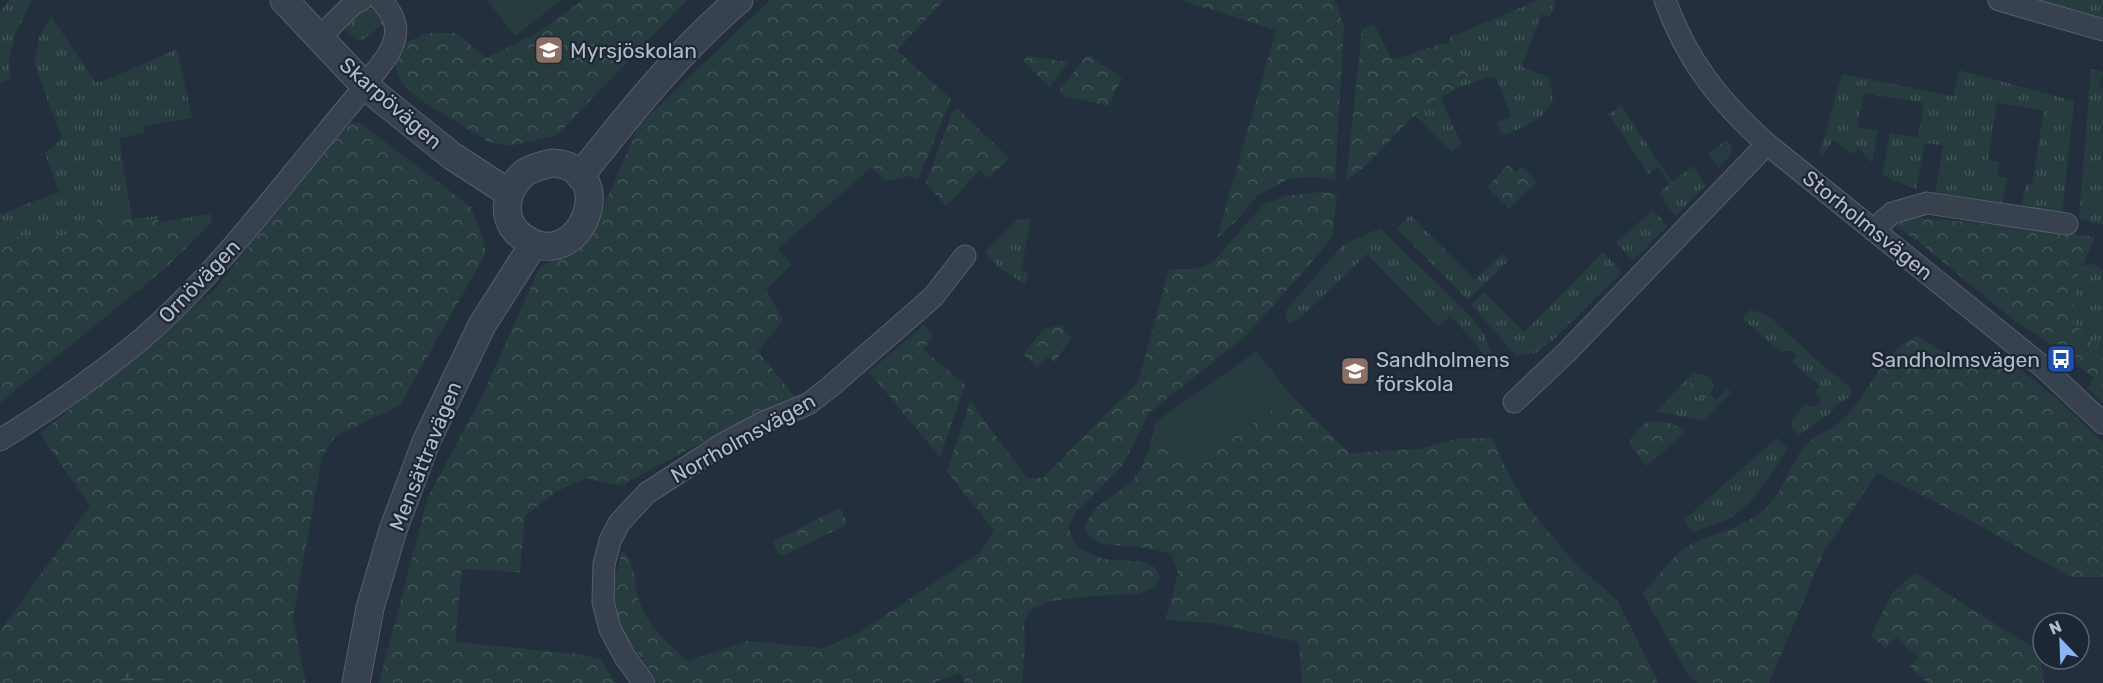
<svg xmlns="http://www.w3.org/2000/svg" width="2103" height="683" font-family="Rubik,sans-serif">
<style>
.grass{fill:url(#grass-tufts)}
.forest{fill:url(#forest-crowns)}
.wetland{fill:url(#wetland-marsh)}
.garden{fill:#263c3f}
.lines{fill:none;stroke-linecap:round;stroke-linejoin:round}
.minor-casing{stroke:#565f6c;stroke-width:23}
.tertiary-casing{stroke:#565f6c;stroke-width:29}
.minor{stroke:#38414e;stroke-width:21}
.tertiary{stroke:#38414e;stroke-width:27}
.labels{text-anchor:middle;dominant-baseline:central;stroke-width:4.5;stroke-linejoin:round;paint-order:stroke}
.poi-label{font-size:21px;fill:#b4bcc9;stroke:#1d2633;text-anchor:start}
.street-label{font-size:21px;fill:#b4bcc9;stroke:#1d2633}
</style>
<defs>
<pattern id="grass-tufts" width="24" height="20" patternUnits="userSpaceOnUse" patternTransform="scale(1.5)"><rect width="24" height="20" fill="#263c3f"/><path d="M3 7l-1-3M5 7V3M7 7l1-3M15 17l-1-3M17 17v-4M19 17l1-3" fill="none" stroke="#435659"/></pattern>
<pattern id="forest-crowns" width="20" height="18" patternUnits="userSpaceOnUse" patternTransform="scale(1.5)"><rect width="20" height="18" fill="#263c3f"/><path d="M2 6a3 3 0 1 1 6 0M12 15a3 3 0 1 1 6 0" fill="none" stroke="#435659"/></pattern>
<pattern id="wetland-marsh" width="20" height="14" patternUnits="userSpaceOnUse" patternTransform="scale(1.5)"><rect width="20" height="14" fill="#263c3f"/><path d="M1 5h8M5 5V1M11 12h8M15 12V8" fill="none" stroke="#435659"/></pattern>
</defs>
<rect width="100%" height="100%" fill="#242f3e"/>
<path class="grass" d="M9,0H32L14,38L9,59L11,79L0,83V12Z
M1539,0H1556L1550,17L1541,14L1522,67L1549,77C1550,84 1554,94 1552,101C1549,118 1517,130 1502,135L1497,122L1511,117L1497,80L1492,76L1460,87L1458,81L1470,75L1457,67L1448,45L1451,37Z
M2028,0H2103V20Z
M368,9C377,11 380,16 383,24L360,42L345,30L358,14Z
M51,16L95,82H102L177,49L192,118L144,126L145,133L119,138L132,219L158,216L160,222L212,214L210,224L162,230L157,219L131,221L103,214L89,229L58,237H0V214L59,192L45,153L62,139L34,63L39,38Z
M2091,69L2103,72L2099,88L2103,89V225L2079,219Z
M1959,70L2074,101L2062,215L2021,209L2026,183L2032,184L2044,110L1997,103L1988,160L1999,162L1997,176L2007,178L2002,205L1935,195L1943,145L1925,143L1916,189L1882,175L1890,133L1918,138L1924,103L1864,93L1857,127L1878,131L1872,163L1858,147L1852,154L1834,140L1824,153L1819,156L1842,74L1953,96Z
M1440,97L1461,143L1452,152L1414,115Z
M1621,105L1672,182L1693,166L1706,185L1675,216L1659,193L1670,184L1658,167L1648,174L1609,114Z
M1726,140L1732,147L1731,154L1719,168L1708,154Z
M1653,210L1668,226L1633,260L1616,243Z
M1410,215L1475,280L1502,254L1509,260L1468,300L1397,229Z
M1031,218L1021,270L1028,272L1025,284L998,267L985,252L1017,220Z
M1380,228L1471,317L1485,336L1500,376L1472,339L1450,316L1438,326L1367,254L1300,318L1290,323L1285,318L1287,309L1343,245Z
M1603,252L1622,272L1554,339L1536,353L1516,356L1472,305L1484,292L1524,332Z
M2092,264L2103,269V348L2092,343L2071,320L2078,276L2082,266Z
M1750,310L1761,313L1771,318L1831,373L1837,376L1852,390L1848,398L1838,404L1828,415L1799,435L1791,427V421L1806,403L1811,407L1819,406L1821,399L1815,392L1820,386L1792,362L1796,356L1793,351L1786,350L1782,353L1742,318Z
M1695,370L1696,375L1692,377L1689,387L1692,394L1707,396L1710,394L1717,400L1727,389L1731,392L1704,420L1656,412Z
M1777,438L1787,448C1776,470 1754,502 1733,516C1722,523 1705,527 1693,532L1684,520Z"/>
<path class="forest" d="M583,0H687L557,135L510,146L489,142L427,104L408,90L400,80L394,63L405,43L428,33H456L486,58L535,34Z
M770,0H944L897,50L951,99L918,180L909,176L885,181L872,167L778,249L792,265L766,289L783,321L758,351L795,397L697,445L620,486L586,478L556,492L525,516L520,572L462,569L455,642L578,654L601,659L615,683H379L428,497L483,394L540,267L577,246L602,210L639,125Z
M1180,0H1333L1337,5L1344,27L1335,180L1317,177L1290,178L1258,195L1234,223L1217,238L1276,30Z
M1374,24L1391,58H1400L1443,43L1448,45L1457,66L1464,65L1470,75L1458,81L1460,87C1444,96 1426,104 1413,117C1390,138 1372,164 1346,181L1362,29Z
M1088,54L1122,78L1108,106L1064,96L1058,92Z
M1028,56L1068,62L1050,88L1023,61Z
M957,108L1009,158L989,178L980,170L946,206L926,183L952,113Z
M349,123H360L471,207L483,239L486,253L400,405L335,437L322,457L293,618L306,683H0V631L90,506L40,434L214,290Z
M1508,165L1516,173L1523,166L1537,182L1509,209L1487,187Z
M1322,192L1337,194L1332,236L1319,254L1246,336L1149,413L1122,466L1075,513L1069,527L1072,539L1080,549L1103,559L1145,562L1156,568L1160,576L1158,582L1152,589L1136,594L1090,596L1047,602L1030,610L1024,622L1025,649L1022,683H965L960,673L933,683H659L618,625L612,591L622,551C637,561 634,588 640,603C648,627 669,644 687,661L747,641L824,648L860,632L980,552L994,530L947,472L970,401L1027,478H1043L1138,382L1169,269H1196L1213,262L1263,205L1285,196Z
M126,210L131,221L157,219L162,229L210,224L169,265L0,403V237H58L89,229L103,214Z
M1902,216L2029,228L2095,237L2078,276L2071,320L2092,343L2103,348V403L2088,388L2094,378L2047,341L2016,322L1919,242L1894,225Z
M924,325L934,336L923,349L965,385L940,457L869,372Z
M1062,325L1065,333L1072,337L1055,362L1047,357L1037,367L1023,354L1044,329Z
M1918,336C1938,348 1963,366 1988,362C1994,361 2000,359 2006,357L2059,401L2103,442V577H2071L1957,513L1877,473L1824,552L1769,683H1698L1688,675L1643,594C1658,577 1673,553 1694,543C1722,529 1742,530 1767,507C1782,493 1790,465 1803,448C1812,436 1832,430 1843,419C1871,393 1881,351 1918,336Z
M1689 386a12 12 0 1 1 24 0a12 12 0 1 1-24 0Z
M1292,397L1350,453L1420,449L1459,438H1493L1505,467L1527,506L1574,562L1617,600L1657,680V683H1302L1299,642L1212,623L1166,620L1178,573L1171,554L1147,548L1102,544L1090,538L1085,528C1093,501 1117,497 1134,479C1145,467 1153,437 1155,422L1188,468Z
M1647,421C1662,422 1674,421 1686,432L1646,466L1629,443L1636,432Z
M840,508L848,524L784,555H778L773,541Z
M1915,573L2040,652L2044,683H1928L1910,667L1918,657L1896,637L1886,648L1871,636L1892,593Z"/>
<path class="wetland" d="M127,670L164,680L166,683H112Z"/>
<path class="garden" d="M487,0H562L515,36Z
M1257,351L1292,397L1188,468L1155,422Z"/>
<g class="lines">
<g class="minor-casing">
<path id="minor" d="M1665,0C1687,61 1719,101 1767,144L2042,366L2103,423
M1999,0L2103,30
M319,38L352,5L361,0
M1873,230L1892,213L1927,203L2067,224
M1514,402L1566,353L1767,144
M0,440C50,409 99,375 144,337C214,276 269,202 328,131C344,111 361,92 376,71C382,63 390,54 393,44C400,27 393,12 380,0
M644,683L625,657L610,629L603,602L604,564L610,541L619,523L647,493L721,445L762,423L808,404L830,387L933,297L965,256"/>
</g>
<g class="tertiary-casing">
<path id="tertiary" d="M284,0L365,86L452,156L509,193
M552,163C623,167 580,277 524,238C499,222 504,188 526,172C534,167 543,165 552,163Z
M580,176C629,114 679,51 739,0
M356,683L370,608L393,530L426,442L482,325L533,245"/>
</g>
<use href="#minor" class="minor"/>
<use href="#tertiary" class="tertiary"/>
</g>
<defs>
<g id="school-square" transform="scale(1.5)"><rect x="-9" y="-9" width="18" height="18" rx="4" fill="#8d6e63" stroke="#1d2633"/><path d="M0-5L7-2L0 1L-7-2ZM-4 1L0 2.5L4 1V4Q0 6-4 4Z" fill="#fff"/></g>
<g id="bus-square" transform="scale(1.5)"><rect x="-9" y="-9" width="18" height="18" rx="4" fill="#1a4fb4" stroke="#1d2633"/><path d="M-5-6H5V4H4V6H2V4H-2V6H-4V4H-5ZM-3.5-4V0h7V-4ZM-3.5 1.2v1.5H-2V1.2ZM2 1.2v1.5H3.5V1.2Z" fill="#fff"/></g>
</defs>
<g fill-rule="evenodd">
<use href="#school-square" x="549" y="50"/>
<use href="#bus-square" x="2061" y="359"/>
<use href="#school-square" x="1355" y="371"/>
</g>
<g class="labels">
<g class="poi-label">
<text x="570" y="50">Myrsjöskolan</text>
<text x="1376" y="359">Sandholmens<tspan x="1376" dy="24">förskola</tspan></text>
<text x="2040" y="359" text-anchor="end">Sandholmsvägen</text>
</g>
<g class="street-label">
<text transform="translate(391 103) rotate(41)">Skarpövägen</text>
<text transform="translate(1868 225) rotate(39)">Storholmsvägen</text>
<text transform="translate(199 281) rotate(-46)">Ornövägen</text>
<text transform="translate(743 438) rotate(-29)">Norrholmsvägen</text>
<text transform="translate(425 456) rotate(-68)">Mensättravägen</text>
</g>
</g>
<g transform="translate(2061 641) rotate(337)"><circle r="28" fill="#1d2633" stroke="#59626f" stroke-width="1.5"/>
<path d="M0-4.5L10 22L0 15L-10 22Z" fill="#8ab4f8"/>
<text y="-9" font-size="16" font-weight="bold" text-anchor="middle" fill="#b4bcc9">N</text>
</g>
</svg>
